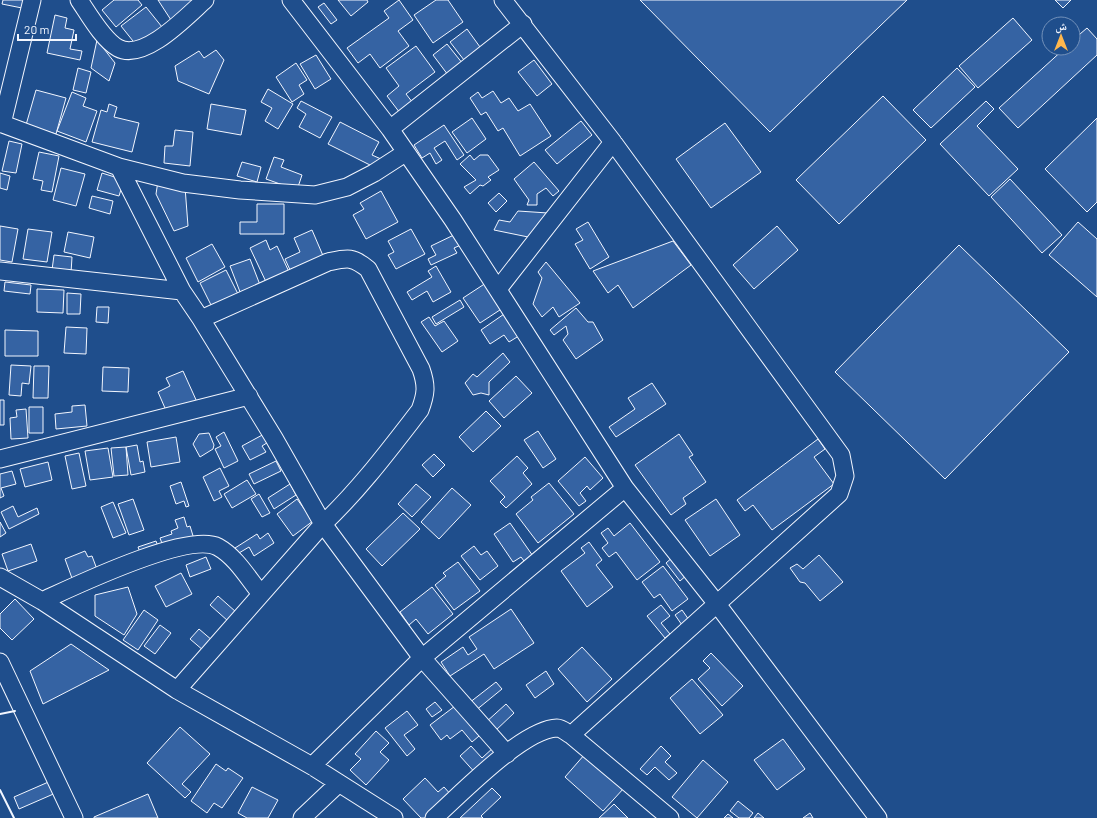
<svg xmlns="http://www.w3.org/2000/svg" width="1097" height="818" font-family="Barlow,'Noto Naskh Arabic',sans-serif">
<style>
.building{fill:#3563a3;stroke:#f2f6ff}
.lines{fill:none;stroke-linecap:round;stroke-linejoin:round}
.minor-casing{stroke:#f2f6ff;stroke-width:19}
.minor{stroke:#1f4e8c;stroke-width:17}
.wall{stroke:#f2f6ff;stroke-width:2}
</style>
<rect width="100%" height="100%" fill="#1f4e8c"/>
<path class="building" d="M3,0H28L27,9L2,4Z
M114,0H138L142,5L116,27L102,10Z
M158,0H194L171,20Z
M338,0H367L368,2L351,16Z
M399,0L413,20L398,31L409,46L380,68L370,54L358,63L347,48L389,18L384,11Z
M436,0H448L463,22L433,43L414,15Z
M640,0H907L770,132Z
M1055,0H1071L1063,8Z
M324,3L337,20L331,24L318,7Z
M146,7L162,27L137,46L121,26Z
M55,15L67,18L65,28L74,30L70,49L82,51L80,60L47,53Z
M1013,18L1032,40L978,88L959,66Z
M1087,28L1097,39V55L1018,128L999,108L1065,48H1073V40Z
M467,29L480,47L464,60L450,42Z
M97,40L115,63L109,81L91,68Z
M447,44L463,64L448,75L433,55Z
M416,46L435,72L406,94L413,103L400,113L387,96L399,86L386,68Z
M216,50L224,60L209,94L178,81L175,66L199,51L204,58Z
M316,55L331,79L315,89L300,64Z
M534,60L552,84L537,96L518,72Z
M296,63L307,80L299,85L304,94L292,102L276,77Z
M78,68L91,72L86,93L73,90Z
M957,68L975,87L931,128L913,110Z
M268,89L293,104L278,129L265,121L272,108L261,102Z
M36,90L66,98L56,134L26,125Z
M493,91L501,103L509,98L518,111L530,104L551,136L520,156L503,128L498,131L486,112L481,115L470,98L478,92L482,98Z
M72,92L86,98L83,106L97,111L86,142L57,131Z
M883,96L926,140L839,224L796,180Z
M301,101L332,117L320,138L299,127L306,114L297,108Z
M986,101L994,109L977,126L1018,169L989,196L940,144Z
M109,104L117,107L114,117L139,123L132,152L92,142L101,110L107,112Z
M211,104L246,110L241,135L207,129Z
M472,118L486,139L467,153L452,132Z
M1097,118V202L1087,212L1045,169Z
M581,121L592,135L557,164L545,150Z
M340,122L379,142L372,155L381,159L376,168L328,144Z
M725,123L761,172L711,208L676,159Z
M444,125L464,155L457,160L445,141L434,148L442,160L436,164L430,153L422,158L414,145Z
M175,130L193,132L190,166L164,163L165,146H173Z
M9,141L22,144L16,173L2,171Z
M39,152L59,156L52,192L41,190L43,181L33,179Z
M470,155L474,160L480,155H488L499,170L488,177L491,180L483,186L480,185L470,194L464,187L476,180L460,164Z
M274,157L284,160L281,167L302,175L297,190L266,179Z
M242,162L261,167L257,182L237,176Z
M534,162L559,191L553,196L546,188L537,194V205H527L529,200L514,179Z
M61,168L85,174L76,206L53,200Z
M0,173L10,176L7,190L0,188Z
M102,173L124,180L119,196L97,190Z
M1010,179L1062,235L1042,253L991,197Z
M158,181L185,187L188,226L174,231L156,194Z
M381,191L398,222L366,239L353,215L364,209L360,203Z
M499,193L507,201L496,212L488,203Z
M92,196L113,201L110,214L89,208Z
M257,204H284V234H240V222H257Z
M518,211L548,213L533,238L494,230L499,220L510,222Z
M588,222L609,257L590,269L575,244L583,240L576,229Z
M1078,222L1097,239V297L1049,255Z
M0,226L18,229L12,262L0,260Z
M777,226L798,250L754,289L733,265Z
M28,229L52,232L47,262L23,259Z
M411,229L425,254L396,269L388,255L394,252L388,241Z
M312,230L324,258L291,272L285,259L300,252L294,238Z
M68,232L94,237L90,258L64,252Z
M458,233L463,244L454,248L457,253L431,265L428,259L436,255L431,246Z
M266,240L270,250L277,246L290,274L267,284L250,248Z
M673,241L691,265L633,308L618,285L608,293L593,271Z
M212,244L225,267L198,282L186,258Z
M959,245L1069,352L945,479L835,372Z
M54,255L72,257L71,273L52,270Z
M250,259L262,290L242,297L230,266Z
M546,262L580,303L559,317L553,307L542,317L533,304L542,278L538,272Z
M436,266L451,292L433,302L427,291L412,300L407,292L432,277L428,271Z
M226,270L240,298L214,311L200,283Z
M489,281L506,306L480,323L463,298Z
M5,282L31,285L30,294L4,291Z
M37,289L64,290L63,313L37,312Z
M67,293L81,294L80,314H67Z
M460,300L464,307L436,324L432,317Z
M97,307H109L108,323L96,322Z
M576,308L588,322H593L603,340L576,359L563,340L568,334L566,326L554,335L550,330Z
M507,312L522,334L509,342L504,335L490,344L481,330Z
M429,317L435,326L444,321L458,341L442,352L421,322Z
M66,327L87,328L86,354L64,353Z
M5,330L38,331V356H5Z
M503,353L510,362L489,382V395L481,393L473,395L465,383L473,374L477,377Z
M11,365L31,366L29,384L22,383L21,396L9,395Z
M34,366H49L48,398H33Z
M103,367L129,368L128,392L102,391Z
M183,371L197,402L168,415L158,392L170,386L166,378Z
M516,376L532,393L504,418L489,401Z
M652,383L666,404L616,437L609,427L635,409L628,398Z
M0,400H4V425H0Z
M85,405L87,426L56,429L55,414L72,412V406Z
M29,407H43V433H29Z
M26,409L28,438L11,439L10,418L17,417L16,410Z
M486,411L501,426L473,452L459,437Z
M538,431L556,459L543,468L524,440Z
M224,432L238,461L224,468L215,449L221,446L216,437Z
M209,433L214,445L213,449L200,457L193,444L199,434Z
M266,433L270,441L262,446L266,452L250,460L242,446Z
M679,434L693,455L689,457L706,482L683,498L686,504L671,515L635,465Z
M176,437L180,462L151,467L147,442Z
M818,439L825,449L814,457L834,484L772,530L753,505L745,511L737,500Z
M137,445L140,462L143,461L145,472L131,475L126,447Z
M126,447L128,475L114,476L111,448Z
M108,448L113,477L90,480L85,451Z
M79,453L86,486L72,489L65,456Z
M434,454L445,465L433,477L422,465Z
M517,456L528,468L523,473L532,484L506,508L500,502L505,497L490,481Z
M585,457L603,478L590,490L587,486L580,493L586,501L579,506L558,481Z
M276,461L281,471L254,484L249,474Z
M48,462L52,480L25,487L20,469Z
M220,468L229,486L219,491L222,497L214,501L203,477Z
M12,471L16,484L1,488L4,496L0,498V474Z
M247,480L256,494L232,508L224,494Z
M181,482L189,506L186,507L184,501L176,504L170,486Z
M549,483L574,514L538,543L516,514L533,500L531,497Z
M290,484L296,495L274,509L268,498Z
M416,484L431,497L412,517L398,504Z
M452,488L471,505L439,539L421,522Z
M259,494L270,513L262,517L251,499Z
M133,499L144,530L129,535L118,504Z
M297,499L313,521L293,536L277,514Z
M716,499L740,535L710,556L685,520Z
M113,502L126,533L113,538L101,507Z
M13,506L18,517L37,508L39,514L9,529L1,512Z
M403,513L420,529L382,566L366,549Z
M184,517L187,527L190,526L194,539L164,549L160,538L172,534L171,531L178,528L175,520Z
M0,522L6,533L0,537Z
M510,523L535,559L527,565L521,557L513,562L494,534Z
M630,523L660,562L637,580L616,552L609,557L602,548L608,543L601,533L608,528L614,536Z
M268,533L274,543L254,556L249,547L239,553L235,548L257,534L260,539Z
M156,541L159,549L141,555L138,547Z
M589,542L602,560L596,565L613,587L587,607L561,571L585,553L581,548Z
M31,544L37,561L8,571L2,554Z
M474,546L481,555L487,551L498,566L480,580L461,556Z
M85,551L88,557L92,556L98,572L73,581L65,559Z
M819,555L843,582L820,601L805,583L800,582L790,568L797,564L803,569Z
M674,556L688,574L680,581L666,563Z
M206,557L211,569L190,577L186,565Z
M458,562L480,591L454,610L435,585L446,576L443,573Z
M663,566L688,599L672,611L660,594L654,598L642,582Z
M181,573L192,594L166,607L155,586Z
M128,587L137,614L124,635L95,616V595Z
M432,587L453,614L428,634L416,619L409,625L400,612Z
M218,596L236,612L228,621L210,605Z
M15,599L34,619L12,640L0,628V614Z
M661,605L670,616L661,623L670,634L665,638L647,616Z
M511,609L534,643L494,669L484,654L450,676L441,662L463,647L468,655L477,649L469,637Z
M144,610L158,620L138,650L123,640Z
M682,610L689,620L682,625L675,615Z
M160,625L171,633L155,654L144,646Z
M199,629L213,641L204,651L190,639Z
M71,644L109,670L43,704L30,671Z
M582,647L612,679L587,702L558,669Z
M711,653L743,686L722,706L698,679L710,668L703,661Z
M546,671L554,684L535,698L526,685Z
M692,679L723,715L700,734L670,698Z
M496,682L502,689L475,711L469,703Z
M435,702L442,710L432,717L426,709Z
M459,703L460,713L479,736L472,742L462,730L450,739L447,735L441,740L430,725Z
M506,704L514,713L494,732L485,723Z
M407,711L418,725L404,735L415,749L407,756L385,728Z
M180,727L210,754L182,784L191,792L185,798L147,763Z
M376,731L389,743L380,752L389,760L366,785L350,770L361,759L355,754Z
M783,739L805,769L777,790L754,760Z
M471,746L482,758L494,747L501,755L478,776L460,756Z
M661,746L671,756L665,762L677,773L669,780L655,767L647,775L640,769Z
M585,754L624,788L603,811L565,777Z
M703,760L728,782L697,818L672,797Z
M216,764L226,771L228,768L243,778L222,808L214,803L207,813L191,801Z
M425,778L438,792L444,787L453,797L432,818H421L403,799Z
M53,780L58,792L19,809L14,797Z
M252,787L278,800L268,818H247L238,813Z
M492,788L501,797L481,816L483,818H460Z
M148,794L158,818H94V817Z
M738,801L753,813L749,818H739L730,811Z
M614,804L628,818H599Z
M758,813L764,818H754Z
M810,813L813,818H803Z
M728,814L733,818H724Z"/>
<g class="lines">
<g class="minor-casing">
<path id="minor" d="M79,0C88,13 103,40 118,48C144,62 187,16 205,0
M291,0L390,129L453,220L625,488L717,604L878,818
M0,123L119,167L182,291L201,319L274,438L323,524L177,690
M2,124L32,0
M390,129L523,24
M119,167L183,183L240,190L315,195L347,187L374,173L405,153
M0,271L182,291
M498,289L613,142
M201,319L328,262C347,258 352,256 368,269L421,369C427,386 426,394 420,410C389,450 360,489 323,524L422,658L507,754
M0,459L249,396
M0,577L42,601L177,690L312,766L394,818
M42,601C73,587 188,531 218,547C236,557 248,578 261,594
M0,662L74,818
M571,735L670,818
M312,766L422,658L625,488
M302,818L339,783
M434,818C461,794 523,729 557,728C562,728 567,733 571,735L839,494L845,476L841,455L613,142L503,0"/>
</g>
<use href="#minor" class="minor"/>
<path class="wall" d="M0,714L15,711
M0,790L14,818"/>
</g>
<g transform="translate(1061 36)"><circle r="19" fill="#1f4e8c" stroke="#7391ba"/>
<path d="M0-3L7 15L0 10L-7 15Z" fill="#ffb74d"/>
<text y="-6" font-size="11" font-weight="bold" text-anchor="middle" fill="#f2f6ff">ش</text>
</g>
<path d="M18 34v6h58v-6" fill="none" stroke="#f2f6ff" stroke-width="2"/>
<text x="24" y="34" font-size="12" fill="#f2f6ff" stroke="#1f4e8c" stroke-width="3" paint-order="stroke">20 m</text>
</svg>
